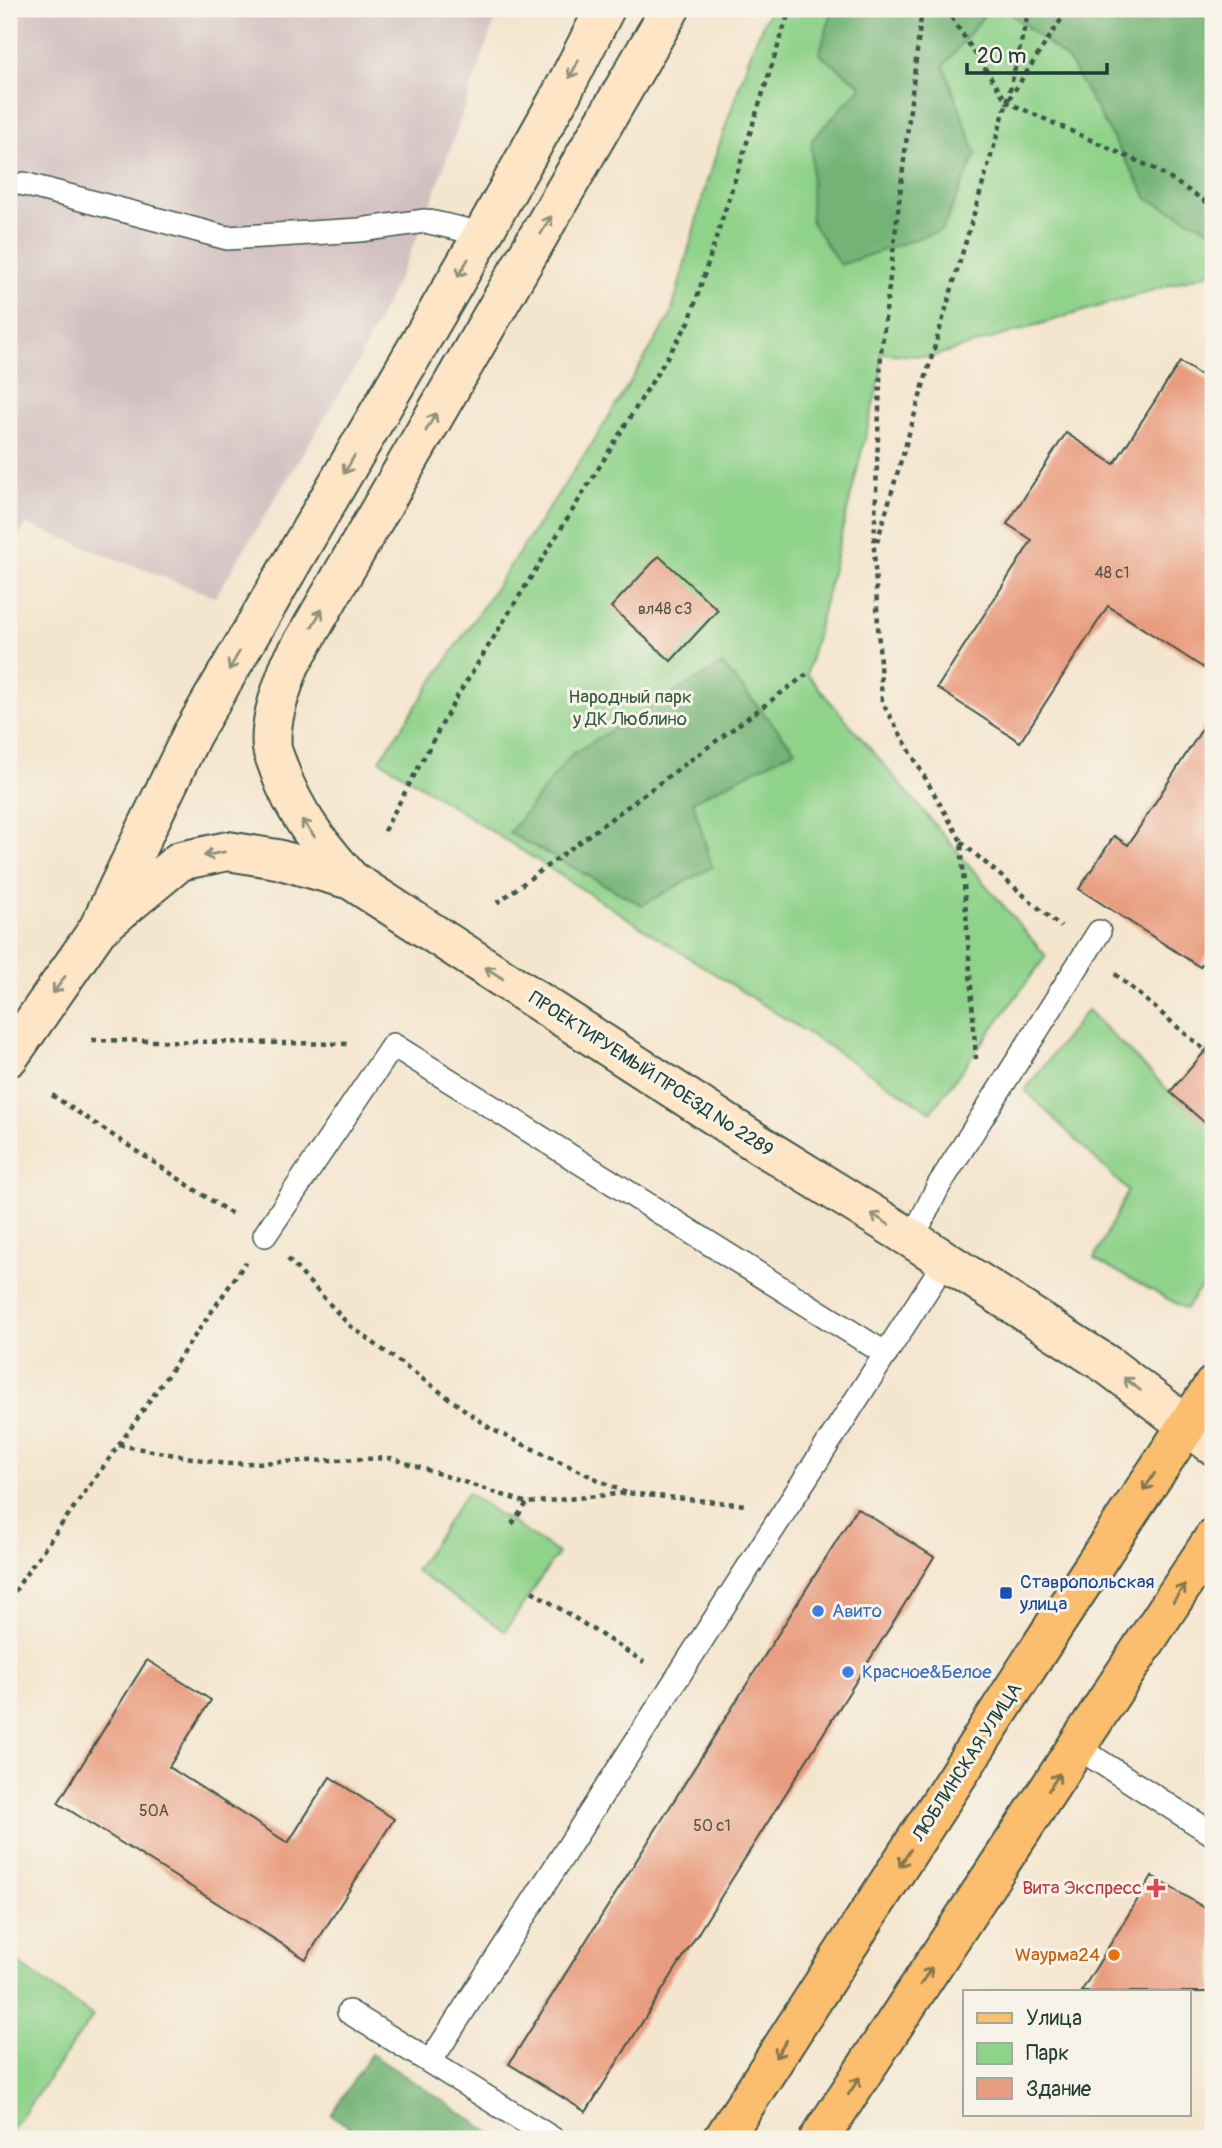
<svg xmlns="http://www.w3.org/2000/svg" width="1222" height="2148" font-family="Pangolin,sans-serif">
<style>
.industrial{fill:#d2bfc0}
.green{fill:#8fd28a;stroke:#57885f;stroke-width:2}
.forest{fill:#73b476;stroke:#497855;stroke-width:2}
.building{fill:#e99d80}
.lines{fill:none;stroke-linecap:round;stroke-linejoin:round}
.service-casing{stroke:#3f564b;stroke-width:26}
.secondary-casing{stroke:#3f564b;stroke-width:42}
.primary-casing{stroke:#3f564b;stroke-width:42}
.path{stroke:#3f564b;stroke-width:4.5;stroke-dasharray:5 5;stroke-linecap:butt}
.service{stroke:#fff;stroke-width:23}
.secondary{stroke:#fde5c5;stroke-width:38}
.primary{stroke:#fbbd6e;stroke-width:38}
.oneway{stroke:#8e917c}
.oneway2{stroke:#82774e}
.transit-dot{fill:#1a4fb4;stroke:#f7f3e8;stroke-width:2.5}
.shop-dot{fill:#3f7fe0;stroke:#f7f3e8;stroke-width:2.5}
.health-dot{fill:#e0444e;stroke:#f7f3e8;stroke-width:2.5}
.food-dot{fill:#e8710a;stroke:#f7f3e8;stroke-width:2.5}
.labels{text-anchor:middle;dominant-baseline:central;stroke-width:6;stroke-linejoin:round;paint-order:stroke}
.number-label{font-size:16px;fill:#525547}
.park-label{font-size:19px;fill:#355b45;stroke:#f7f3e8}
.street-label{font-size:19px;fill:#1f3d34;stroke:#f7f3e8}
.transit-label{font-size:19px;fill:#164399;stroke:#f7f3e8;text-anchor:start}
.shop-label{font-size:19px;fill:#366cbe;stroke:#f7f3e8;text-anchor:start}
.health-label{font-size:19px;fill:#be3a42;stroke:#f7f3e8;text-anchor:end}
.food-label{font-size:19px;fill:#c56008;stroke:#f7f3e8;text-anchor:end}
</style>
<rect width="100%" height="100%" fill="#f7f3e8"/>
<filter id="ink" filterUnits="userSpaceOnUse"><feTurbulence type="fractalNoise" baseFrequency=".0143" numOctaves="2"/><feDisplacementMap in="SourceGraphic" scale="14" xChannelSelector="R" yChannelSelector="G"/><feConvolveMatrix kernelMatrix="1 2 1 2 8 2 1 2 1" color-interpolation-filters="sRGB"/></filter>
<filter id="wash" filterUnits="userSpaceOnUse"><feTurbulence type="fractalNoise" baseFrequency=".00686" numOctaves="4" result="noise"/><feDisplacementMap in="SourceGraphic" scale="28" xChannelSelector="R" yChannelSelector="G"/><feGaussianBlur stdDeviation="1.57" result="paint"/><feColorMatrix in="noise" values="0 0 0 0 0 0 0 0 0 0 0 0 0 0 0 0 0 1.4 0 .05"/><feComposite in="paint" operator="in"/></filter>
<g filter="url(#wash)">
<rect width="100%" height="100%" fill="#f4e5ce"/>
<path class="industrial" d="M9,9H499L425,221L358,363L215,597L26,524L9,551Z"/>
<path class="green" d="M770,9H1213V272L931,357L881,353V373L807,674L1046,956L931,1112L380,760L597,436L671,315L707,181L753,46Z
M1087,1010L1170,1092L1213,1127V1270L1186,1309L1094,1259L1128,1191L1025,1090Z
M467,1493L558,1553L505,1631L415,1571Z
M19,1964L93,2016L9,2134V1978Z"/>
<path class="forest" d="M833,9H989L944,66L976,154L942,230L840,265L811,221L812,140L862,86L819,54Z
M1005,9H1213V231L1148,199L1068,60Z
M722,664L795,750L693,801L712,867L642,905L509,833L572,754Z
M371,2054L501,2139H368L331,2115Z"/>
<g id="blocks">
<path class="building" d="M1180,362L1213,383V674L1108,606L1020,742L937,688L1032,540L1007,524L1066,433L1114,464Z
M659,556L718,610L671,661L611,607Z
M1213,712V947L1200,967L1079,889L1114,836L1128,845Z
M1213,1042V1130L1170,1092Z
M857,1508L934,1557L586,2112L509,2064Z
M147,1660L211,1700L169,1767L288,1843L330,1777L394,1819L306,1959L58,1803Z
M1152,1876L1213,1913V1992H1081Z"/>
</g>
</g>
<g filter="url(#ink)">
<use href="#blocks" fill-opacity="0" stroke="#3f564b" stroke-width="2"/>
<g class="lines">
<g class="service-casing">
<path id="service" d="M24,184L227,238L360,230L425,221L483,234
M265,1235L393,1045L886,1354
M912,1239L939,1185L1099,932
M1077,1747L1213,1834
M349,2012L430,2062
M553,2139L430,2062L946,1260"/>
</g>
<g class="secondary-casing">
<path id="secondary" d="M351,880C321,846 294,813 279,769C277,762 273,755 272,748C269,720 281,691 290,665L670,9
M98,929L180,861L228,851L277,859L351,880L757,1143L912,1239L1109,1366L1213,1445
M9,1057L98,929L192,734L483,234L563,91L605,9"/>
</g>
<g class="primary-casing">
<path id="primary" d="M723,2139L1054,1626L1213,1386
M819,2139L1213,1539"/>
</g>
<path class="path" d="M922,9L881,353L874,549L882,702L961,841L976,1059
M946,9L1007,102L1155,169L1213,206
M1009,99L1068,9
M877,542L1007,102L1029,9
M384,831L455,700L689,322L790,9
M961,842L1061,927
M497,903L807,674
M1115,974L1213,1057
M92,1040L351,1044
M52,1095L235,1216
M288,1259L349,1325L491,1429L626,1493
M119,1445L246,1262
M512,1524L527,1503
M532,1591L644,1662
M9,1600L30,1568L119,1445L225,1464L391,1458L527,1503L626,1493L747,1505"/>
<use href="#service" class="service"/>
<use href="#secondary" class="secondary"/>
<use href="#primary" class="primary"/>
</g>
<defs><path id="oneway-shaft" d="M-6 0H5M1.5-3L5.5 0L1.5 3" fill="none" stroke-width="1.6" stroke-linecap="round" stroke-linejoin="round" transform="scale(1.75)"/></defs>
<g class="oneway">
<use href="#oneway-shaft" transform="translate(574 69) rotate(117)"/>
<use href="#oneway-shaft" transform="translate(546 225) rotate(-60)"/>
<use href="#oneway-shaft" transform="translate(463 268) rotate(120)"/>
<use href="#oneway-shaft" transform="translate(431 422) rotate(-60)"/>
<use href="#oneway-shaft" transform="translate(349 465) rotate(120)"/>
<use href="#oneway-shaft" transform="translate(317 618) rotate(-60)"/>
<use href="#oneway-shaft" transform="translate(234 661) rotate(120)"/>
<use href="#oneway-shaft" transform="translate(308 828) rotate(-127)"/>
<use href="#oneway-shaft" transform="translate(214 854) rotate(169)"/>
<use href="#oneway-shaft" transform="translate(494 973) rotate(-147)"/>
<use href="#oneway-shaft" transform="translate(59 985) rotate(125)"/>
<use href="#oneway-shaft" transform="translate(880 1219) rotate(-148)"/>
<use href="#oneway-shaft" transform="translate(1132 1384) rotate(-143)"/>
</g>
<g class="oneway2">
<use href="#oneway-shaft" transform="translate(1149 1482) rotate(123)"/>
<use href="#oneway-shaft" transform="translate(1179 1593) rotate(-57)"/>
<use href="#oneway-shaft" transform="translate(1054 1782) rotate(-57)"/>
<use href="#oneway-shaft" transform="translate(905 1858) rotate(123)"/>
<use href="#oneway-shaft" transform="translate(926 1976) rotate(-57)"/>
<use href="#oneway-shaft" transform="translate(781 2049) rotate(123)"/>
<use href="#oneway-shaft" transform="translate(854 2086) rotate(-57)"/>
</g>
</g>
<rect class="transit-dot" x="999" y="1586" width="14" height="14" rx="3.5"/>
<g class="shop-dot">
<circle cx="818" cy="1611" r="7"/>
<circle cx="848" cy="1672" r="7"/>
</g>
<path class="health-dot" d="M1152.5 1877.5h7v7h7v7h-7v7h-7v-7h-7v-7h7z"/>
<circle class="food-dot" cx="1114" cy="1955" r="7"/>
<g class="labels">
<g class="number-label">
<text x="1112" y="573">48 с1</text>
<text x="665" y="609">вл48 с3</text>
<text x="154" y="1811">50А</text>
<text x="712" y="1826">50 с1</text>
</g>
<g class="park-label">
<text x="630" y="697">Народный парк<tspan x="630" dy="22">у ДК Люблино</tspan></text>
</g>
<g class="street-label">
<text transform="translate(651 1074) rotate(33)">ПРОЕКТИРУЕМЫЙ ПРОЕЗД № 2289</text>
<text transform="translate(967 1762) rotate(-57)">ЛЮБЛИНСКАЯ УЛИЦА</text>
</g>
<g class="transit-label">
<text x="1020" y="1582">Ставропольская<tspan x="1020" dy="22">улица</tspan></text>
</g>
<g class="shop-label">
<text x="832" y="1611">Авито</text>
<text x="862" y="1672">Красное&amp;Белое</text>
</g>
<g class="health-label">
<text x="1142" y="1888">Вита Экспресс</text>
</g>
<g class="food-label">
<text x="1100" y="1955">Wаурма24</text>
</g>
</g>
<rect width="1222" height="2148" fill="none" stroke="#f7f3e8" stroke-width="35"/>
<rect x="963" y="1990" width="228" height="126" fill="#f7f3e8" stroke="#a1aaa0" stroke-width="2"/>
<rect x="977" y="2013" width="35" height="10" fill="#fbbd6e" stroke="#a1aaa0" stroke-width="2"/>
<text x="1026" y="2025" font-size="21" fill="#1f3d34">Улица</text>
<rect x="977" y="2043" width="35" height="21" fill="#8fd28a" stroke="#a1aaa0" stroke-width="2"/>
<text x="1026" y="2060" font-size="21" fill="#1f3d34">Парк</text>
<rect x="977" y="2078" width="35" height="21" fill="#e99d80" stroke="#a1aaa0" stroke-width="2"/>
<text x="1026" y="2096" font-size="21" fill="#1f3d34">Здание</text>
<path d="M967 63v10h140v-10" fill="none" stroke="#1f3d34" stroke-width="3.5"/>
<text x="977" y="63" font-size="21" fill="#1f3d34" stroke="#f7f3e8" stroke-width="5" paint-order="stroke">20 m</text>
</svg>
